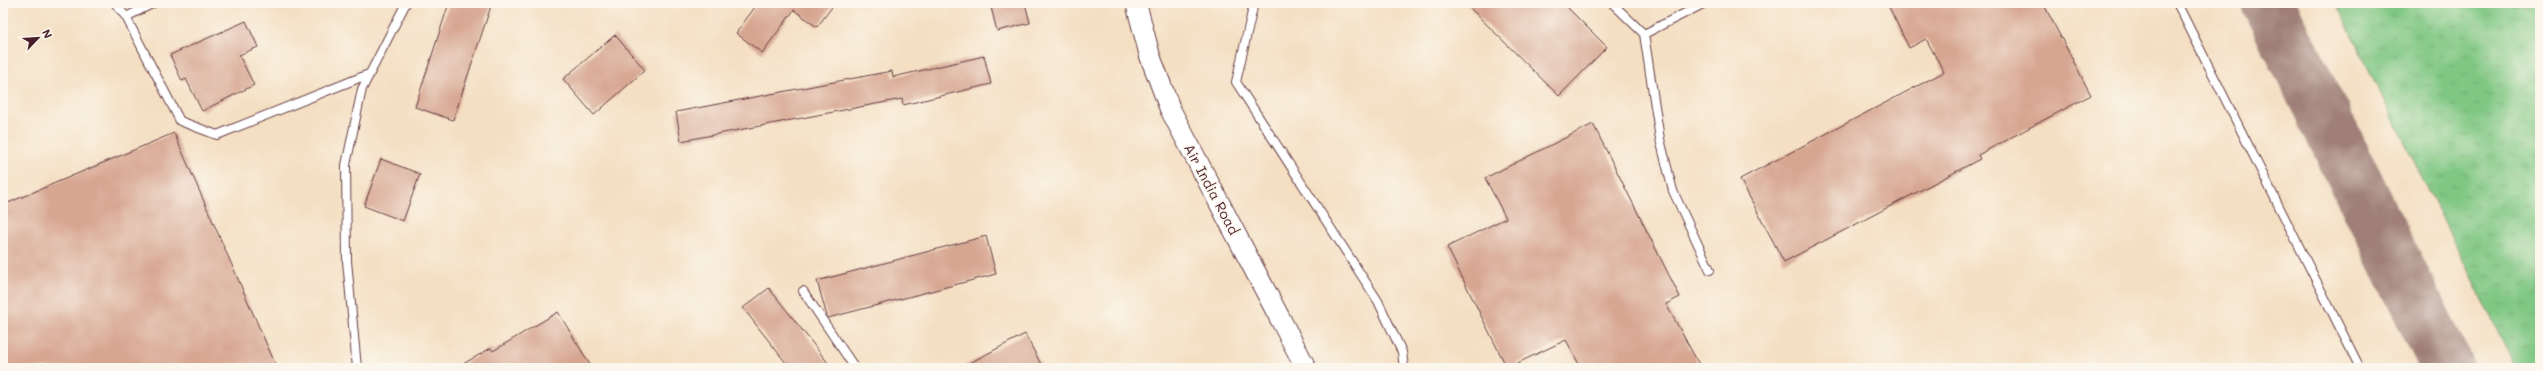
<svg xmlns="http://www.w3.org/2000/svg" width="2543" height="371" font-family="Mali,sans-serif">
<style>
.grass{fill:url(#grass-tufts);stroke:#657357}
.lines{fill:none;stroke-linecap:round;stroke-linejoin:round}
.taxiway{stroke:#9f7f77;stroke-width:53}
.building{fill:#d7a691}
.service-casing{stroke:#643c42;stroke-width:10}
.tertiary-casing{stroke:#643c42;stroke-width:22}
.service{stroke:#fff;stroke-width:8}
.tertiary{stroke:#fff;stroke-width:20}
.labels{text-anchor:middle;dominant-baseline:central;stroke-width:3.5;stroke-linejoin:round;paint-order:stroke}
.street-label{font-size:14px;fill:#4a1f2b;stroke:#fbf7ec}
</style>
<defs>
<pattern id="grass-tufts" width="24" height="20" patternUnits="userSpaceOnUse"><rect width="24" height="20" fill="#80c783"/><path d="M3 7l-1-3M5 7V3M7 7l1-3M15 17l-1-3M17 17v-4M19 17l1-3" fill="none" stroke="#70aa71"/></pattern>
</defs>
<rect width="100%" height="100%" fill="#fbf7ec"/>
<filter id="ink" filterUnits="userSpaceOnUse"><feTurbulence type="fractalNoise" baseFrequency=".025" numOctaves="2"/><feDisplacementMap in="SourceGraphic" scale="8" xChannelSelector="R" yChannelSelector="G"/><feConvolveMatrix kernelMatrix="1 2 1 2 8 2 1 2 1" color-interpolation-filters="sRGB"/></filter>
<filter id="wash" filterUnits="userSpaceOnUse"><feTurbulence type="fractalNoise" baseFrequency=".012" numOctaves="4" result="noise"/><feDisplacementMap in="SourceGraphic" scale="16" xChannelSelector="R" yChannelSelector="G"/><feGaussianBlur stdDeviation="0.9" result="paint"/><feColorMatrix in="noise" values="0 0 0 0 0 0 0 0 0 0 0 0 0 0 0 0 0 1.4 0 .05"/><feComposite in="paint" operator="in"/></filter>
<g filter="url(#wash)">
<rect width="100%" height="100%" fill="#f4dfc3"/>
<path class="grass" d="M2336,3H2540V368H2516Z"/>
<g class="lines">
<path class="taxiway" d="M2268,3L2448,368"/>
</g>
<g id="blocks">
<path class="building" d="M449,3H492L453,120L415,107Z
M758,3H835L817,27L794,10L762,53L736,33Z
M990,3H1025L1030,23L997,31Z
M1465,3H1563L1607,47L1559,96Z
M1887,3H2043L2091,95L1978,155L1980,159L1784,262L1740,179L1944,72L1926,39L1909,48Z
M246,21L258,47L239,55L254,85L202,111L186,79L182,81L170,55Z
M615,35L645,70L594,115L563,79Z
M984,56L991,84L903,105L902,99L681,141L676,112L892,71L893,77Z
M1593,124L1680,297L1666,304L1701,368H1581L1566,340L1507,368L1447,247L1506,218L1485,178Z
M174,133L277,368H3V205Z
M381,159L420,174L403,221L364,206Z
M986,236L996,274L828,318L827,316L817,281Z
M769,288L832,368H790L743,308Z
M558,312L592,368H456L491,348L493,351Z
M1025,334L1043,368H960Z"/>
</g>
</g>
<g filter="url(#ink)">
<use href="#blocks" fill-opacity="0" stroke="#643c42" stroke-width="1"/>
<g class="lines">
<g class="service-casing">
<path id="service" d="M115,3L126,17L180,121L217,135L369,74
M1254,3L1236,82L1378,301L1402,352L1404,368
M1612,3L1644,34L1660,139L1673,191L1710,270
M2177,3L2360,368
M126,17L154,3
M1644,34L1705,3
M803,291L855,368
M357,368L347,261L346,165L362,89L406,3"/>
</g>
<g class="tertiary-casing">
<path id="tertiary" d="M1136,3L1150,56L1170,109L1306,368"/>
</g>
<use href="#service" class="service"/>
<use href="#tertiary" class="tertiary"/>
</g>
</g>
<g class="labels">
<g class="street-label">
<text transform="translate(1212 189) rotate(62)">Air India Road</text>
</g>
</g>
<rect width="2543" height="371" fill="none" stroke="#fbf7ec" stroke-width="16"/>
<g transform="translate(38 38) rotate(65)" stroke="#fbf7ec" stroke-width="3" paint-order="stroke">
<path d="M0-3L7 15L0 10L-7 15Z" fill="#4a1f2b"/>
<text y="-6" font-size="11" font-weight="bold" text-anchor="middle" fill="#4a1f2b">N</text>
</g>
</svg>
